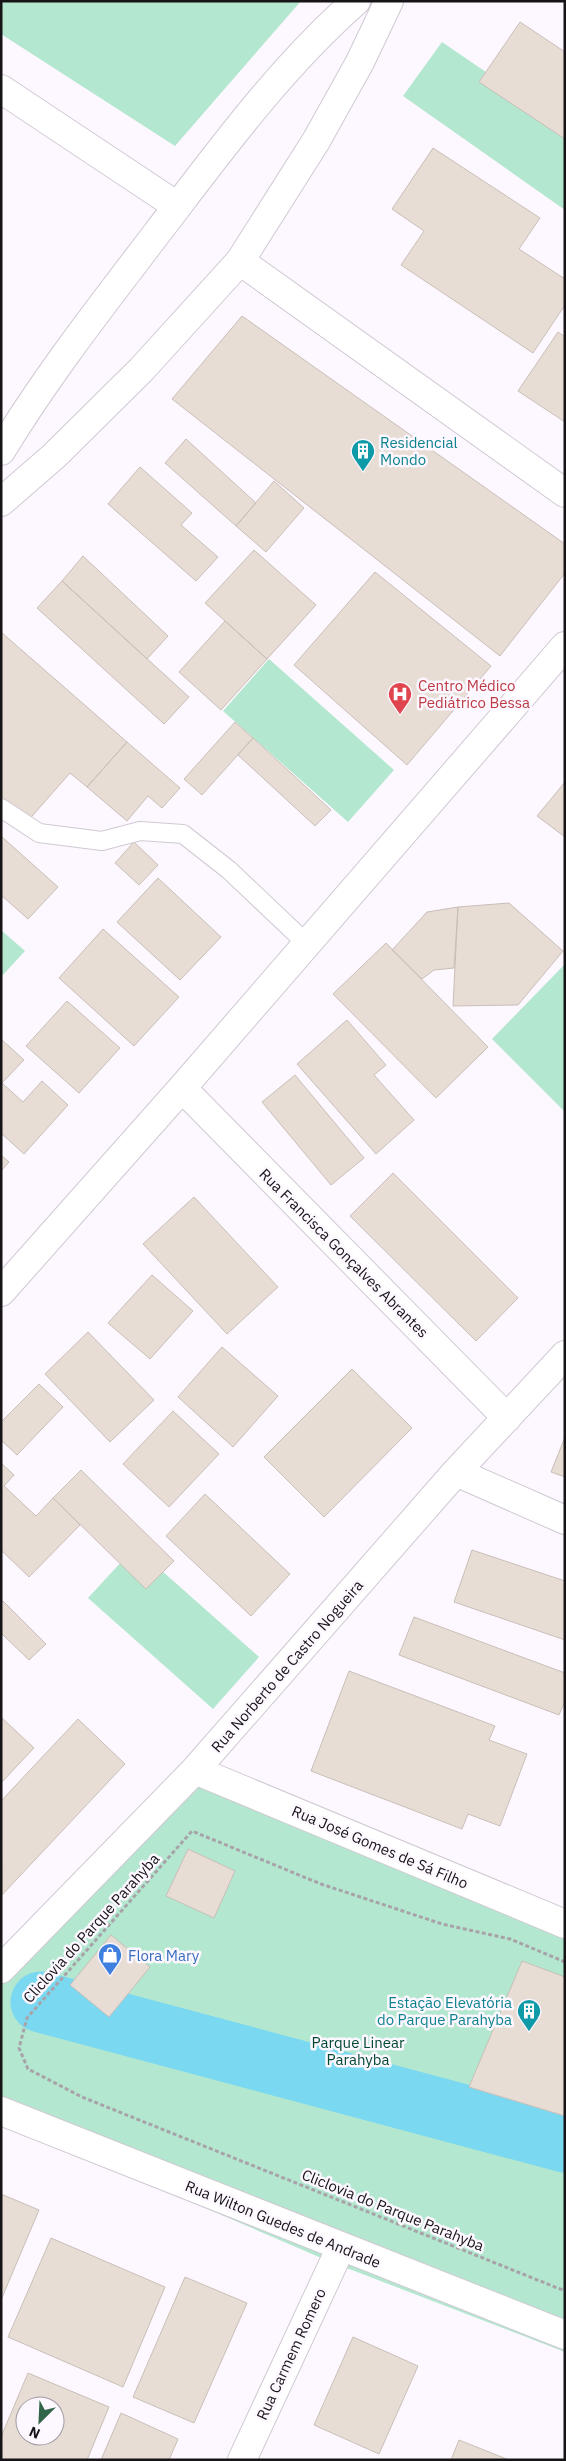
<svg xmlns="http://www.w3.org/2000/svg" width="566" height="2461" font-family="'IBM Plex Sans',sans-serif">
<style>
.green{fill:#b3e7cf}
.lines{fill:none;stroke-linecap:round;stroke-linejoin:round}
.river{stroke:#7bd8f1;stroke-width:61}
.building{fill:#e7ddd5;stroke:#c9bfb8;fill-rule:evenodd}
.lane-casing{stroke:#d0c9d3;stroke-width:20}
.street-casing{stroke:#d0c9d3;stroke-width:30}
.secondary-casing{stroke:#d0c9d3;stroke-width:30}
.primary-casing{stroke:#d0c9d3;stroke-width:30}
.path{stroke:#a8a3a9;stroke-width:3;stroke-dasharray:4 2.5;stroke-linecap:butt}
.lane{stroke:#fff;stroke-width:18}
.street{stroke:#fff;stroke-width:28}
.secondary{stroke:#fff;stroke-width:28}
.primary{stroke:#fff;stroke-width:28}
.labels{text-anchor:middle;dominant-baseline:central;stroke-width:5;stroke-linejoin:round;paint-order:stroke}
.culture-label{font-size:15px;fill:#0d838f;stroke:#fdf7ff;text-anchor:start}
.health-label{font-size:15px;fill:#be3a42;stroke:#fdf7ff;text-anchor:start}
.street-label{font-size:15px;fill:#171418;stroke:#fdf7ff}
.shop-label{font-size:15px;fill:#366cbe;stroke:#fdf7ff;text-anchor:start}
.park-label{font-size:15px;fill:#014831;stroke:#fdf7ff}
</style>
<rect width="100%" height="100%" fill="#fdf7ff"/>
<path class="green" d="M1,1H301L175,146L1,34Z
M442,42L565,126V210L403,96Z
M269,659L394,770L348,822L223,711Z
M1,930L25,951L1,977Z
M565,964V1112L492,1039Z
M135,1547L259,1657L213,1709L88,1598Z
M194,1763L565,1912V2352L326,2260L1,2120V1965Z"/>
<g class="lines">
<path class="river" d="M41,2002L565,2142"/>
</g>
<path class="building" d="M520,22L565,52V139L479,82Z
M433,148L540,218L519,249L565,279V305L533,353L401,265L424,231L392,209Z
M242,316L565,544V573L500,656L172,399Z
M558,332L565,337V422L518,391Z
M186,439L256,503L236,526L165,463Z
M140,467L192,513L181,525L218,557L196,581L108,504Z
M274,481L304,508L266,552L236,526Z
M254,550L316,605L267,659L205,603Z
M83,556L168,636L147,659L62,581Z
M375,572L491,666L407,765L294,665Z
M62,581L189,697L164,724L37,608Z
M225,621L267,659L221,710L179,672Z
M1,632L127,742L87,787L70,773L26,823L1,802Z
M235,722L253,738L202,795L184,779Z
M253,738L331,810L315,826L238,755Z
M127,742L180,788L162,808L148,796L127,821L87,787Z
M565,782V837L537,816Z
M1,836L58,887L28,919L1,895Z
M134,842L158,865L139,885L115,863Z
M158,878L221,937L180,980L117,922Z
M509,903L563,951L518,1005L453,1006L458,907Z
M458,907L454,968L434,970L422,979L392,950L427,912Z
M103,929L179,997L134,1046L59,978Z
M386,943L488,1047L436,1098L333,994Z
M67,1001L120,1048L79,1093L26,1046Z
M347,1020L386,1065L374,1075L414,1120L376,1154L297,1064Z
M1,1039L24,1060L2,1083L23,1102L42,1081L68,1105L24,1154L1,1133Z
M295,1075L364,1158L331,1185L262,1102Z
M1,1155L9,1162L1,1171Z
M393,1173L518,1298L476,1341L350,1216Z
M194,1197L278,1287L227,1334L143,1244Z
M152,1275L193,1311L150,1359L108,1323Z
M88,1332L154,1400L110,1442L45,1374Z
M222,1347L278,1396L233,1447L178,1397Z
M352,1369L412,1428L324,1517L264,1457Z
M39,1384L63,1407L17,1455L1,1440V1422Z
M173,1411L219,1454L169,1507L123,1464Z
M565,1437V1477L551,1472Z
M1,1463L14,1475L4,1486L36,1516L53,1498L80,1525L29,1577L1,1550Z
M81,1470L174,1561L146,1589L53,1498Z
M205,1494L290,1574L251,1616L166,1536Z
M472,1550L565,1581V1640L454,1602Z
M3,1601L46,1644L29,1660L1,1633V1603Z
M414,1617L565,1673V1701L559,1715L399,1655Z
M349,1671L495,1726L489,1740L527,1754L500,1826L468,1814L462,1829L311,1771Z
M1,1717L34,1748L1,1783Z
M78,1719L125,1764L2,1895L1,1801Z
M188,1849L235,1871L214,1918L166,1896Z
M111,1935L150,1967L109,2017L70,1985Z
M522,1961L565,1977V2116L469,2087Z
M1,2194L39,2210L1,2300Z
M51,2238L165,2287L123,2387L8,2337Z
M185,2277L247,2303L194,2423L133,2397Z
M353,2337L418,2366L379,2454L314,2425Z
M28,2373L109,2407L87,2460H1V2437ZM25,2406H55V2436H25Z
M121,2413L178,2439L169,2460H101Z
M459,2440L509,2460H451Z"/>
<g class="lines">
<g class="lane-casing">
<path id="lane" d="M1,808L39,833L102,841L140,831L183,834L229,870L307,944"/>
</g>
<g class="street-casing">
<path id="street" d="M1,89L177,206
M182,1088L507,1418
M456,1472L565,1520
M195,1770L565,1924
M1,1969L195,1770L456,1472L565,1355
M1,2111L565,2335
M242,2460L341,2247"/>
</g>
<g class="secondary-casing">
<path id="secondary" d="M240,261L565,493"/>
</g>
<g class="primary-casing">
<path id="primary" d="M1,451C47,375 103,304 157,233C219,152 279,69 356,1
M1,502L54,456L141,370L240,261L316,141L360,62L389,1
M1,1292L182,1088L565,646"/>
</g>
<path class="path" d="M565,1962L510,1939L442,1924L321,1884L192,1831L27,2018L19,2048L28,2069L82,2097L565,2291"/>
<use href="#lane" class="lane"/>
<use href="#street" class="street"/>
<use href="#secondary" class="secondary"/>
<use href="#primary" class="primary"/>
</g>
<defs>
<g id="building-pin" transform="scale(1.25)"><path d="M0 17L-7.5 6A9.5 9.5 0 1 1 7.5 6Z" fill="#0f9aa8" stroke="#fdf7ff"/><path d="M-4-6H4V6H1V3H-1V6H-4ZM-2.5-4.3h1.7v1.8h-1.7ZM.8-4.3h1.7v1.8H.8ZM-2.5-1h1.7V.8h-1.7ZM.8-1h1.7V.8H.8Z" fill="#fff"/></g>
<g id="hospital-pin" transform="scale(1.25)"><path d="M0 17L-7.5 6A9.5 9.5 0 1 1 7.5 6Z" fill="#e0444e" stroke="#fdf7ff"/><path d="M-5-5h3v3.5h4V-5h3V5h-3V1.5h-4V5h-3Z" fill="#fff"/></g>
<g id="shop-pin" transform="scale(1.25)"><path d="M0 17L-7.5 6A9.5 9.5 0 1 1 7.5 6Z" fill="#3f7fe0" stroke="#fdf7ff"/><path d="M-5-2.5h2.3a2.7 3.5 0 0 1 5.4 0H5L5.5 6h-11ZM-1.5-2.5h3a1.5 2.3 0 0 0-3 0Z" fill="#fff"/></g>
</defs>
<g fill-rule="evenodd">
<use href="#building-pin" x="363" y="451"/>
<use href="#hospital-pin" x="400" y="694"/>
<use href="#shop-pin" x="110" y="1955"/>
<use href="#building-pin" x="529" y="2011"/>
</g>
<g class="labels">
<g class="culture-label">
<text x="380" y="442">Residencial<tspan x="380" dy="17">Mondo</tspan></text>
<text x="512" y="2002" text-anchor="end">Estação Elevatória<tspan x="512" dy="17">do Parque Parahyba</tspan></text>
</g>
<g class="health-label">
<text x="418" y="685">Centro Médico<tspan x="418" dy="17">Pediátrico Bessa</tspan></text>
</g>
<g class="street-label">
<text transform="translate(344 1253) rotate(45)">Rua Francisca Gonçalves Abrantes</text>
<text transform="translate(287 1666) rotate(-49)">Rua Norberto de Castro Nogueira</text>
<text transform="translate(380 1847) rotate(23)">Rua José Gomes de Sá Filho</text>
<text transform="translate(91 1928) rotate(-48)">Cliclovia do Parque Parahyba</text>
<text transform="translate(393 2210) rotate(22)">Cliclovia do Parque Parahyba</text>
<text transform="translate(283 2224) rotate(22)">Rua Wilton Guedes de Andrade</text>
<text transform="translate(291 2354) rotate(-65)">Rua Carmem Romero</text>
</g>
<g class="shop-label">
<text x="128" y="1955">Flora Mary</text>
</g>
<g class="park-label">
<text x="358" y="2042">Parque Linear<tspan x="358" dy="17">Parahyba</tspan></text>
</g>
</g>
<rect width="566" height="2461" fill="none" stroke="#171418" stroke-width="5"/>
<g transform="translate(40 2421) rotate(204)"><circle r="24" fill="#fdf7ff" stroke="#a19ca3"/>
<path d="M0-4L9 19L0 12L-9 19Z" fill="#31654a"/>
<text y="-8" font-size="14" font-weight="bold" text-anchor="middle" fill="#171418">N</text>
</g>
</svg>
